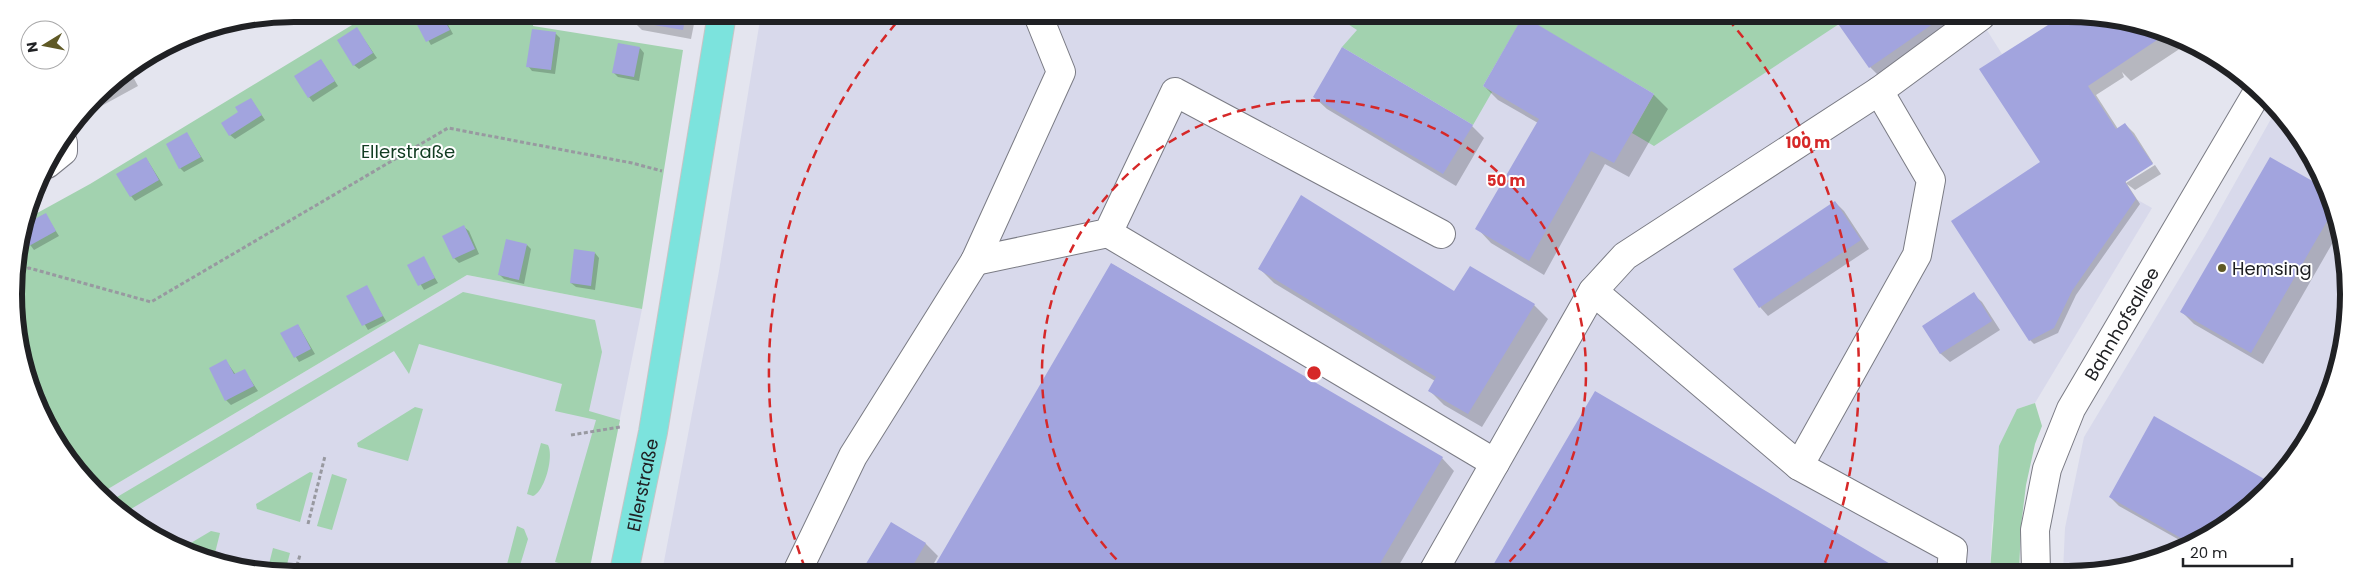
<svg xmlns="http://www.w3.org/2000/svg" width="2363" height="588" font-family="Poppins,sans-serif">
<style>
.built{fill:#d8d9eb}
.green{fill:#a2d2af}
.shadow{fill:#0003}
.building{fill:#a2a4de}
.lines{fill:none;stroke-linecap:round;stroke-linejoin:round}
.minor-casing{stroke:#7a7b84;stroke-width:30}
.major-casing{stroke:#c5c5c6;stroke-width:30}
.path{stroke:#9899a0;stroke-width:3;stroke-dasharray:4 2.5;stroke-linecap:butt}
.minor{stroke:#fff;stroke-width:28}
.major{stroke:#7ce3dd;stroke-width:28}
.ring{fill:none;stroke:#d62828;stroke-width:2.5;stroke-dasharray:9 6}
.poi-dot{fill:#5f5925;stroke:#fff;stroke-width:2}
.labels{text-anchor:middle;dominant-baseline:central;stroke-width:4;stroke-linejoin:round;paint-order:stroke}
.park-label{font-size:18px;fill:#123d22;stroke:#fff}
.poi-label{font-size:18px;fill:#202124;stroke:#fff;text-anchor:start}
.street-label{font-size:18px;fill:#202124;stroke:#fff}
.rim{fill:none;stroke:#202124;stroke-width:6}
.centre{fill:#d62828;stroke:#fff;stroke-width:2.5}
.ring-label{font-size:15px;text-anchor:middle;font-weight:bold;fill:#d62828;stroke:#fff;stroke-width:4;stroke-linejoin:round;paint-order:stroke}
</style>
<rect width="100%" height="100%" fill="#e4e5ef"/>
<path class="built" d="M761,14L1978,16L2002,54L2030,37L2136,199L2152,208L2035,403L2017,409L1992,525L1990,572H662L719,271Z
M2276,110L2292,124L2340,222L2347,331L2320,418L2267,492L2193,545L2105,572H2063L2065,528L2084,437L2205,236Z
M467,275L642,309L589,572H257L154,537L103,492Z"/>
<path class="green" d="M381,14H534L533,26L683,50L642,309L467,275L103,492L72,465L23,367L14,275L30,217L90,184L357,22Z
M1334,15L1837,16L1834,18L1839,24L1654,146L1632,133L1654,94L1523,17L1483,86L1492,92L1473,125L1342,47L1357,30Z
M463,292L595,320L602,352L589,411L620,420L589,572H581V570L555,562L596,420L555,411L562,384L419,344L409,374L394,351L126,512L112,500Z
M2035,403L2042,426L2035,444L2026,485L2021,526L2019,572H1990L1999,446L2017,409Z
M415,407L423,409L408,461L358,447L357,443Z
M541,443L548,445C554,456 545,491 533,496L527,494Z
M310,472L313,473L300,522L257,509L256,504Z
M332,474L347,479L332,530L317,526Z
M517,526L524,529L528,539L518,572H505Z
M211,531L220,533L214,557L184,547Z
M273,548L290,553L285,572H267Z"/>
<path class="shadow" d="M417,14H442L453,34L431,45L414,16Z
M634,14H696L691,39L642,30L633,21Z
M1839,16H1939L1948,29L1879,76L1870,67L1836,18Z
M2106,16L2187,44L2131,81L2122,72L2124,77L2096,95L2118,129L2125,124L2134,133L2153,163L2126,180V183L2155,165L2161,174L2135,190L2127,184L2140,204L2076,295L2058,333L2034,344L2030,340L2042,162Z
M1523,18L1654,95L1668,109L1629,177L1605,164L1544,275L1491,243L1477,228L1538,123L1498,100L1484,86Z
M357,29L377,58L359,69L354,65Z
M533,30L556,34L560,38L555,74L532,71L528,66Z
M640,48L644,53L639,81L618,77L613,72Z
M321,60L338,86L313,102L309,97Z
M130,71L138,86L85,115L109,83Z
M1314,97L1472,126L1484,138L1456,186L1327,109Z
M251,99L265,120L235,139L230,135L240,112Z
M187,134L204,161L184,172L180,168Z
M146,158L163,185L135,201L131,196Z
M2324,190L2340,222V230L2263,364L2194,324L2182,312Z
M1835,202L1844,211L1869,249L1768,316L1760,307Z
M45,214L59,236L34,250L28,242L23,245L28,223Z
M464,227L469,231L479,254L459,263L454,258Z
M527,245L531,249L524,284L504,279L500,275Z
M595,253L599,258L595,290L576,287L571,283Z
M423,258L438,283L424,290L409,265Z
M1112,264L1442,458L1454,471L1395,572H933Z
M1260,269L1534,305L1548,319L1482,427L1444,405L1430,391L1435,381L1274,283Z
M366,287L386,321L368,330L348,296Z
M1973,294L1982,302L2000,330L1950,362L1941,354L1923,326Z
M298,325L315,354L299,362L282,334Z
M226,361L236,375L244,370L258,391L231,405L226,400Z
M2273,485L2267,492L2190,546L2119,506L2110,497Z
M891,524L926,544L938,556L929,572H862Z"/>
<path class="building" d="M414,14H441L450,30L426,42L412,15Z
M633,14H686L683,30L631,21Z
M1523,16L1654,94L1614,163L1591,151L1529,261L1475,229L1539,119L1483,86Z
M1837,16H1937L1940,19L1869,68L1834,18Z
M2062,16H2106L2163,36L2088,86L2116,129L2125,123L2153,164L2125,182L2136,199L2072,291L2054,328L2029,341L1951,221L2040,162L1979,69Z
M357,27L373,53L353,66L337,40Z
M532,29L556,32L551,70L526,67Z
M618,43L640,47L634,77L612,73Z
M1342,47L1473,125L1443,174L1313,97Z
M321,59L335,81L308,98L294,76Z
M127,72L130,77L103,91L109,83Z
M251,98L262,115L229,136L221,123L238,112L235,107Z
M187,132L201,157L179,169L166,144Z
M146,157L159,180L130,197L116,174Z
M2270,157L2323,187L2334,209L2251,353L2180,312Z
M1301,195L1454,291L1470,266L1535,304L1468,414L1428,391L1436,377L1258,269Z
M1835,201L1861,240L1759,308L1733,269Z
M46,213L56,231L29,246L24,239L29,222Z
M464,225L475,249L453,259L442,236Z
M506,239L527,244L519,280L498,275Z
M574,249L595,252L591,286L570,283Z
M424,256L435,278L418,286L407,265Z
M1111,263L1443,457L1375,572H931Z
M367,285L383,316L362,326L346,296Z
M1974,292L1992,321L1940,354L1922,326Z
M298,324L311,349L294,358L280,333Z
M226,359L234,374L245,369L254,386L225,401L209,368Z
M1595,391L1904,572H1489Z
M2154,416L2273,484L2267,492L2193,545L2109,497Z
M891,522L926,543L909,572H861Z"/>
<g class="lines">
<g class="minor-casing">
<g id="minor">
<path d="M47,164L63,151V143"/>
<path d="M1108,233L1495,463"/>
<path d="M975,261L1108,233L1175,92L1441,234"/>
<path d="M1593,291L1799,466L1953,550L1951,572"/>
<path d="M1799,466L1917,255L1931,180L1879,91"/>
<path d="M797,572L853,456L975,261L1061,72L1038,15"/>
<path d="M1433,572L1593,291L1625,256L1879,91L1981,16"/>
<path id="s1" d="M2036,572L2035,530L2047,469L2071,409L2257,93"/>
</g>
</g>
<g class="major-casing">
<g id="major">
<path id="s2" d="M624,572L653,432L722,14"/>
</g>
</g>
<path class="path" d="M15,273L29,268L151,302L448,128L632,163L662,171
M571,435L620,427
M308,524L325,456
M295,572L300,555"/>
<use href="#minor" class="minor"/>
<use href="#major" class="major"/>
</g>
<g class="ring">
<path d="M1127 570A272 272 0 1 1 1501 570"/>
<path d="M805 568A545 545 0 0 1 903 15M1728 19A545 545 0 0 1 1823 568"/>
</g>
<circle class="poi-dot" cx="2222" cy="268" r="5"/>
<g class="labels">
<g class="park-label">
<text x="408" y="151">Ellerstraße</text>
</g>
<g class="poi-label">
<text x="2232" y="268">Hemsing</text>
</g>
<g class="street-label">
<text stroke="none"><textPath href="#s1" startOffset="268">Bahnhofsallee</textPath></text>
<text stroke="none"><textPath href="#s2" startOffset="89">Ellerstraße</textPath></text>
</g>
</g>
<path d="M0 0H2363V588H0ZM294 22H2068A272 272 0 0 1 2340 294V294A272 272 0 0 1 2068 566H294A272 272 0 0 1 22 294V294A272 272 0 0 1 294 22Z" fill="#fff" fill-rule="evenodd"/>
<path class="rim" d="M294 22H2068A272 272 0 0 1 2340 294V294A272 272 0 0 1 2068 566H294A272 272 0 0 1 22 294V294A272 272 0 0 1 294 22Z"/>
<circle cx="1314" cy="373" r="8" class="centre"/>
<g class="ring-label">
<text x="1808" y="148">100 m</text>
<text x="1506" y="186">50 m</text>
</g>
<g transform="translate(45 45) rotate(260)"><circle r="24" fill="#ffffff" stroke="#a6a6a7"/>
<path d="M0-4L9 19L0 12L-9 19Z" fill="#5f5925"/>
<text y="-8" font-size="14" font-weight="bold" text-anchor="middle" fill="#202124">N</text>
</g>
<path d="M2183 558v8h109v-8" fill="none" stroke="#202124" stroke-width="2.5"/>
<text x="2190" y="558" font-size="15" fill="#202124" stroke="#ffffff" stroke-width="4" paint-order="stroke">20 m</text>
</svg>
